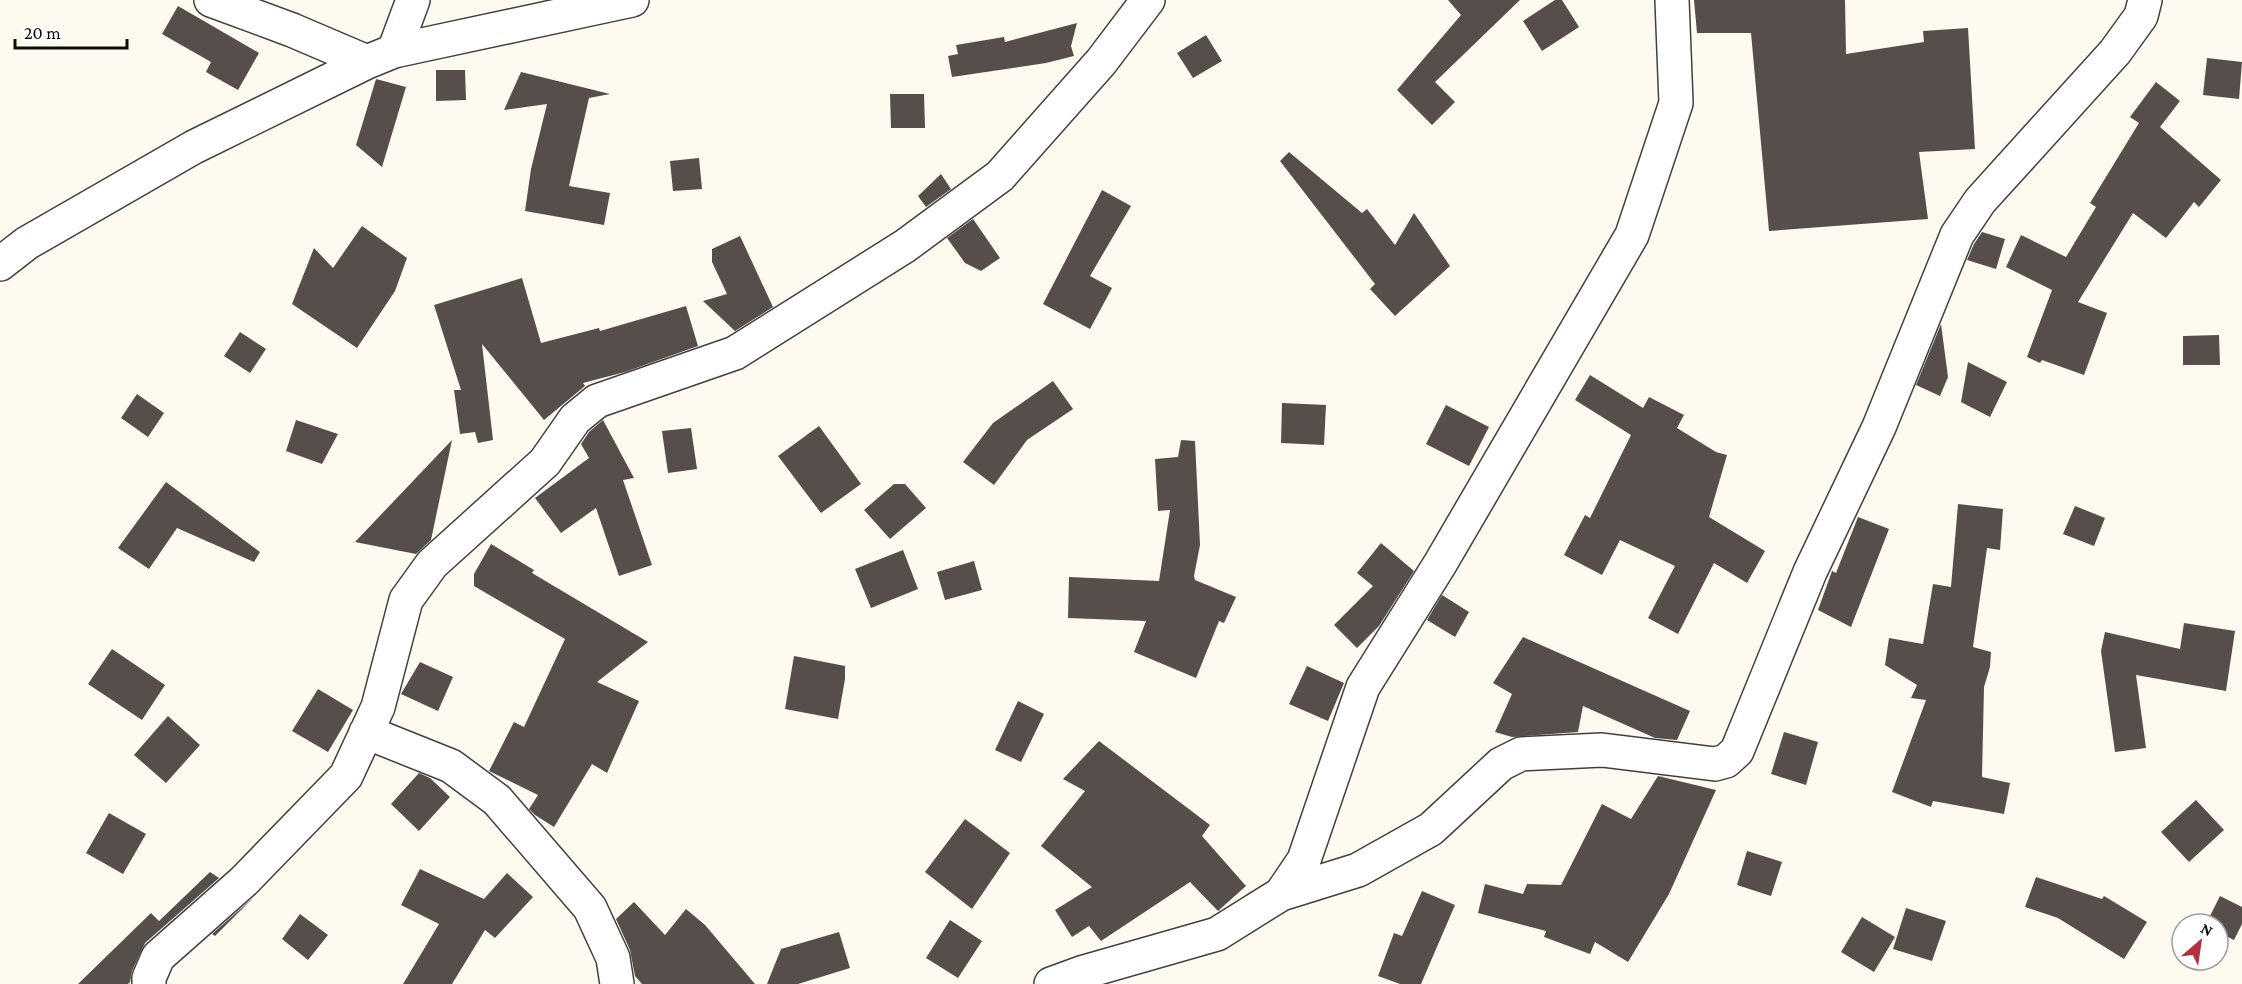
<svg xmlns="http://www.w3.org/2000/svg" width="2242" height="984" font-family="'Crimson Pro',serif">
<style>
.building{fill:#554e4a}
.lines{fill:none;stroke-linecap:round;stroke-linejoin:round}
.minor-casing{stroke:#404040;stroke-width:36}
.minor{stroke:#fff;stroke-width:33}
</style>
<rect width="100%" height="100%" fill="#fefaef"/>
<path class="building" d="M1448,0H1520L1435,82L1455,102L1432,125L1397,90L1461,15Z
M1555,0H1562L1579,27L1542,51L1523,21Z
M1694,0H1845L1846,54L1924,42L1923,31L1968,28L1975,149L1919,152L1928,219L1769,231L1751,33H1697Z
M178,6L259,53L238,90L206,72L211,62L162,34Z
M1077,23L1071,46L1074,56L1046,63L952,77L948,56L958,54L956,45L1004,37L1005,42Z
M1206,35L1222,61L1193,78L1177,53Z
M2207,58L2242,62L2239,99L2203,95Z
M436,70H465L466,100L436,101Z
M521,72L610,94L589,98L569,186L610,193L604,225L525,211L531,169L547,104L504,110Z
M376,79L406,87L382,167L356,145Z
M2156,82L2180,101L2160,127L2221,180L2199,207L2194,202L2166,238L2133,213L2078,302L2107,313L2084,375L2042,360L2040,363L2027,357L2052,290L2006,267L2021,235L2066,257L2096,207L2090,203L2139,123L2130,117Z
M890,94H924L925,128H891Z
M1289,152L1362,213L1367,209L1395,245L1414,213L1450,266L1395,316L1370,289L1375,284L1280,161Z
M699,158L702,189L673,191L670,161Z
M941,174L951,189L926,207L918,196Z
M1102,190L1131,206L1090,276L1112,288L1090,329L1043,304Z
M973,219L1000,258L981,271L965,263L947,238Z
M362,226L407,258L395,291L357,348L292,304L314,248L333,268Z
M1982,232L2005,239L1996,269L1967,260L1974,244Z
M740,236L773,307L735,331L703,301L727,294L712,262V249Z
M522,278L541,343L599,328L600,331L686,306L698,346L625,372L583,383L585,386L544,420L482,344L493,440L478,443L475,432L460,434L454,390H461L434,305Z
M1941,324L1948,377L1940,396L1916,385Z
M240,332L266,349L250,373L224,356Z
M2219,335L2220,365H2183V336Z
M1968,362L2007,382L1990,417L1961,402Z
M1590,375L1643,408L1649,397L1684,415L1677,428L1716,452L1727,455L1709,517L1765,551L1747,583L1714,563L1678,634L1648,618L1675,566L1620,540L1602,575L1564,555L1585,515L1590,518L1631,435L1575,400Z
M1053,381L1073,409L1027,440L994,485L963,462L993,423Z
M137,394L164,413L148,437L121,418Z
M1282,403L1326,405L1324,445L1281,443Z
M1446,405L1489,427L1469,466L1426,444Z
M296,420L338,434L322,464L286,451Z
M603,420L634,478L623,480L652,565L619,576L596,508L561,533L535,498L589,458L581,444L589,432Z
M819,426L861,484L821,513L778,456Z
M691,428L697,469L668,473L662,431Z
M452,440L431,540L416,554L355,542Z
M1181,440L1195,441L1200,545L1194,576L1195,580L1236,597L1224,623L1219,621L1196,678L1134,652L1146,621L1068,618L1069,577L1159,581L1170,510L1158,511L1155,459L1178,457Z
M166,482L260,552L254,562L177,528L149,569L118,548Z
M894,484H905L926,508L890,539L864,510Z
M1958,504L2003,509L2000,550L1987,548L1973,647L1991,652L1990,667L1984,687L1982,777L2010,783L2004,814L1933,801L1931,807L1892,792L1926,700L1911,698L1917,685L1885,665L1889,638L1923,644L1933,584L1951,587Z
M2075,506L2105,518L2094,546L2063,534Z
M1858,517L1889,529L1851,627L1818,610L1832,571L1836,573Z
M1381,543L1414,571L1379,626L1357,648L1334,625L1373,586L1357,573Z
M491,544L534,570L532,573L648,642L597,682L639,701L607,773L592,764L554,827L535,815L529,809L538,795L489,771L514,722L524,727L565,639L474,586V574Z
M903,550L918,589L871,608L855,569Z
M974,561L982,590L945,600L937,572Z
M1442,595L1469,612L1455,637L1427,620Z
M2184,623L2235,631L2226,691L2136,675L2146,748L2115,752L2101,651L2105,632L2180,649Z
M1523,637L1690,711L1677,740L1655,738L1583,706L1578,732L1512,737L1495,732L1512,694L1493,683Z
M112,649L165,685L142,720L88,684Z
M794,656L845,666V679L838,719L785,709Z
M420,662L453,677L438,711L401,694Z
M1307,666L1344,683L1328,721L1289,704Z
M318,689L353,710L328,752L292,731Z
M1018,701L1044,714L1021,762L995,750Z
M168,716L200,745L166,783L134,755Z
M1784,732L1818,742L1806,785L1771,774Z
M1099,741L1210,825L1202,836L1246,886L1218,911L1190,882L1101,941L1089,926L1072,937L1055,910L1092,887L1041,846L1085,791L1063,779Z
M419,773L430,778L450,797L419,831L391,804Z
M1658,776L1716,790L1669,894L1628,962L1595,942L1590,954L1544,937L1546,931L1478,913L1485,884L1523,894L1527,884L1561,885L1602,804L1631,819Z
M2196,800L2224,830L2189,862L2161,832Z
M109,813L146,834L123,874L86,853Z
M965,819L1010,853L972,909L925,872Z
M1747,851L1782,862L1771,896L1737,885Z
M420,869L484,899L507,873L533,897L495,938L485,930L452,984H403L439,924L401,905Z
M210,872L219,878L145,943L132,971L130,982L128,984H78L151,913L159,921Z
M2036,877L2102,899L2104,896L2147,922L2124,959L2058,918L2025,907Z
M1422,891L1455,905L1421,984H1400L1378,976L1394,933L1402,936Z
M2220,896L2242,907V924L2234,940L2218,932V924H2206Z
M253,898L215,936L212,934Z
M634,902L665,935L686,909L705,925L755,984H642L635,976L630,950L616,919Z
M1906,908L1946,921L1932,961L1893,949Z
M300,914L328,935L308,960L282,939Z
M1862,917L1895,937L1874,972L1841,952Z
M950,920L982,941L958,978L926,958Z
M839,932L850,968L798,984H767L781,949Z"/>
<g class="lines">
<g class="minor-casing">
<path id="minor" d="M211,0L292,30L367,62
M394,51L413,0
M0,264L27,243L194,147L367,62L394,51L632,0
M366,732L451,766L497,800L590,908L613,958L617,984
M1281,894L1358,870L1431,829L1501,764L1521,754L1602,750L1715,764L1726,761L1737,751L1810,572L1879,427L1957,235L1980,201L2115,52L2141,16L2145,0
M149,984V978L158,957L244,881L346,776L378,707L406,600L432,564L545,462L575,419L597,401L735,353L905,246L1000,176L1101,62L1148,0
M1051,984L1084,972L1217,934L1281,894L1304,860L1363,687L1440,564L1632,235L1676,103L1672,0"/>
</g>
<use href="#minor" class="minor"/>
</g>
<g transform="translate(2200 942) rotate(29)"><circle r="28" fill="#ffffff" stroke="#9e9e9e" stroke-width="1.5"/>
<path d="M0-4.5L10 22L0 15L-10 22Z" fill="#b42f3f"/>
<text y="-9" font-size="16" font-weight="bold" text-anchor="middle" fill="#0d0d0d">N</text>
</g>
<path d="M15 39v9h112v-9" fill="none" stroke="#0d0d0d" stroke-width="3"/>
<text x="24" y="39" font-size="18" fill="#0d0d0d" stroke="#ffffff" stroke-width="4.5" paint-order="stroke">20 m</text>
</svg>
